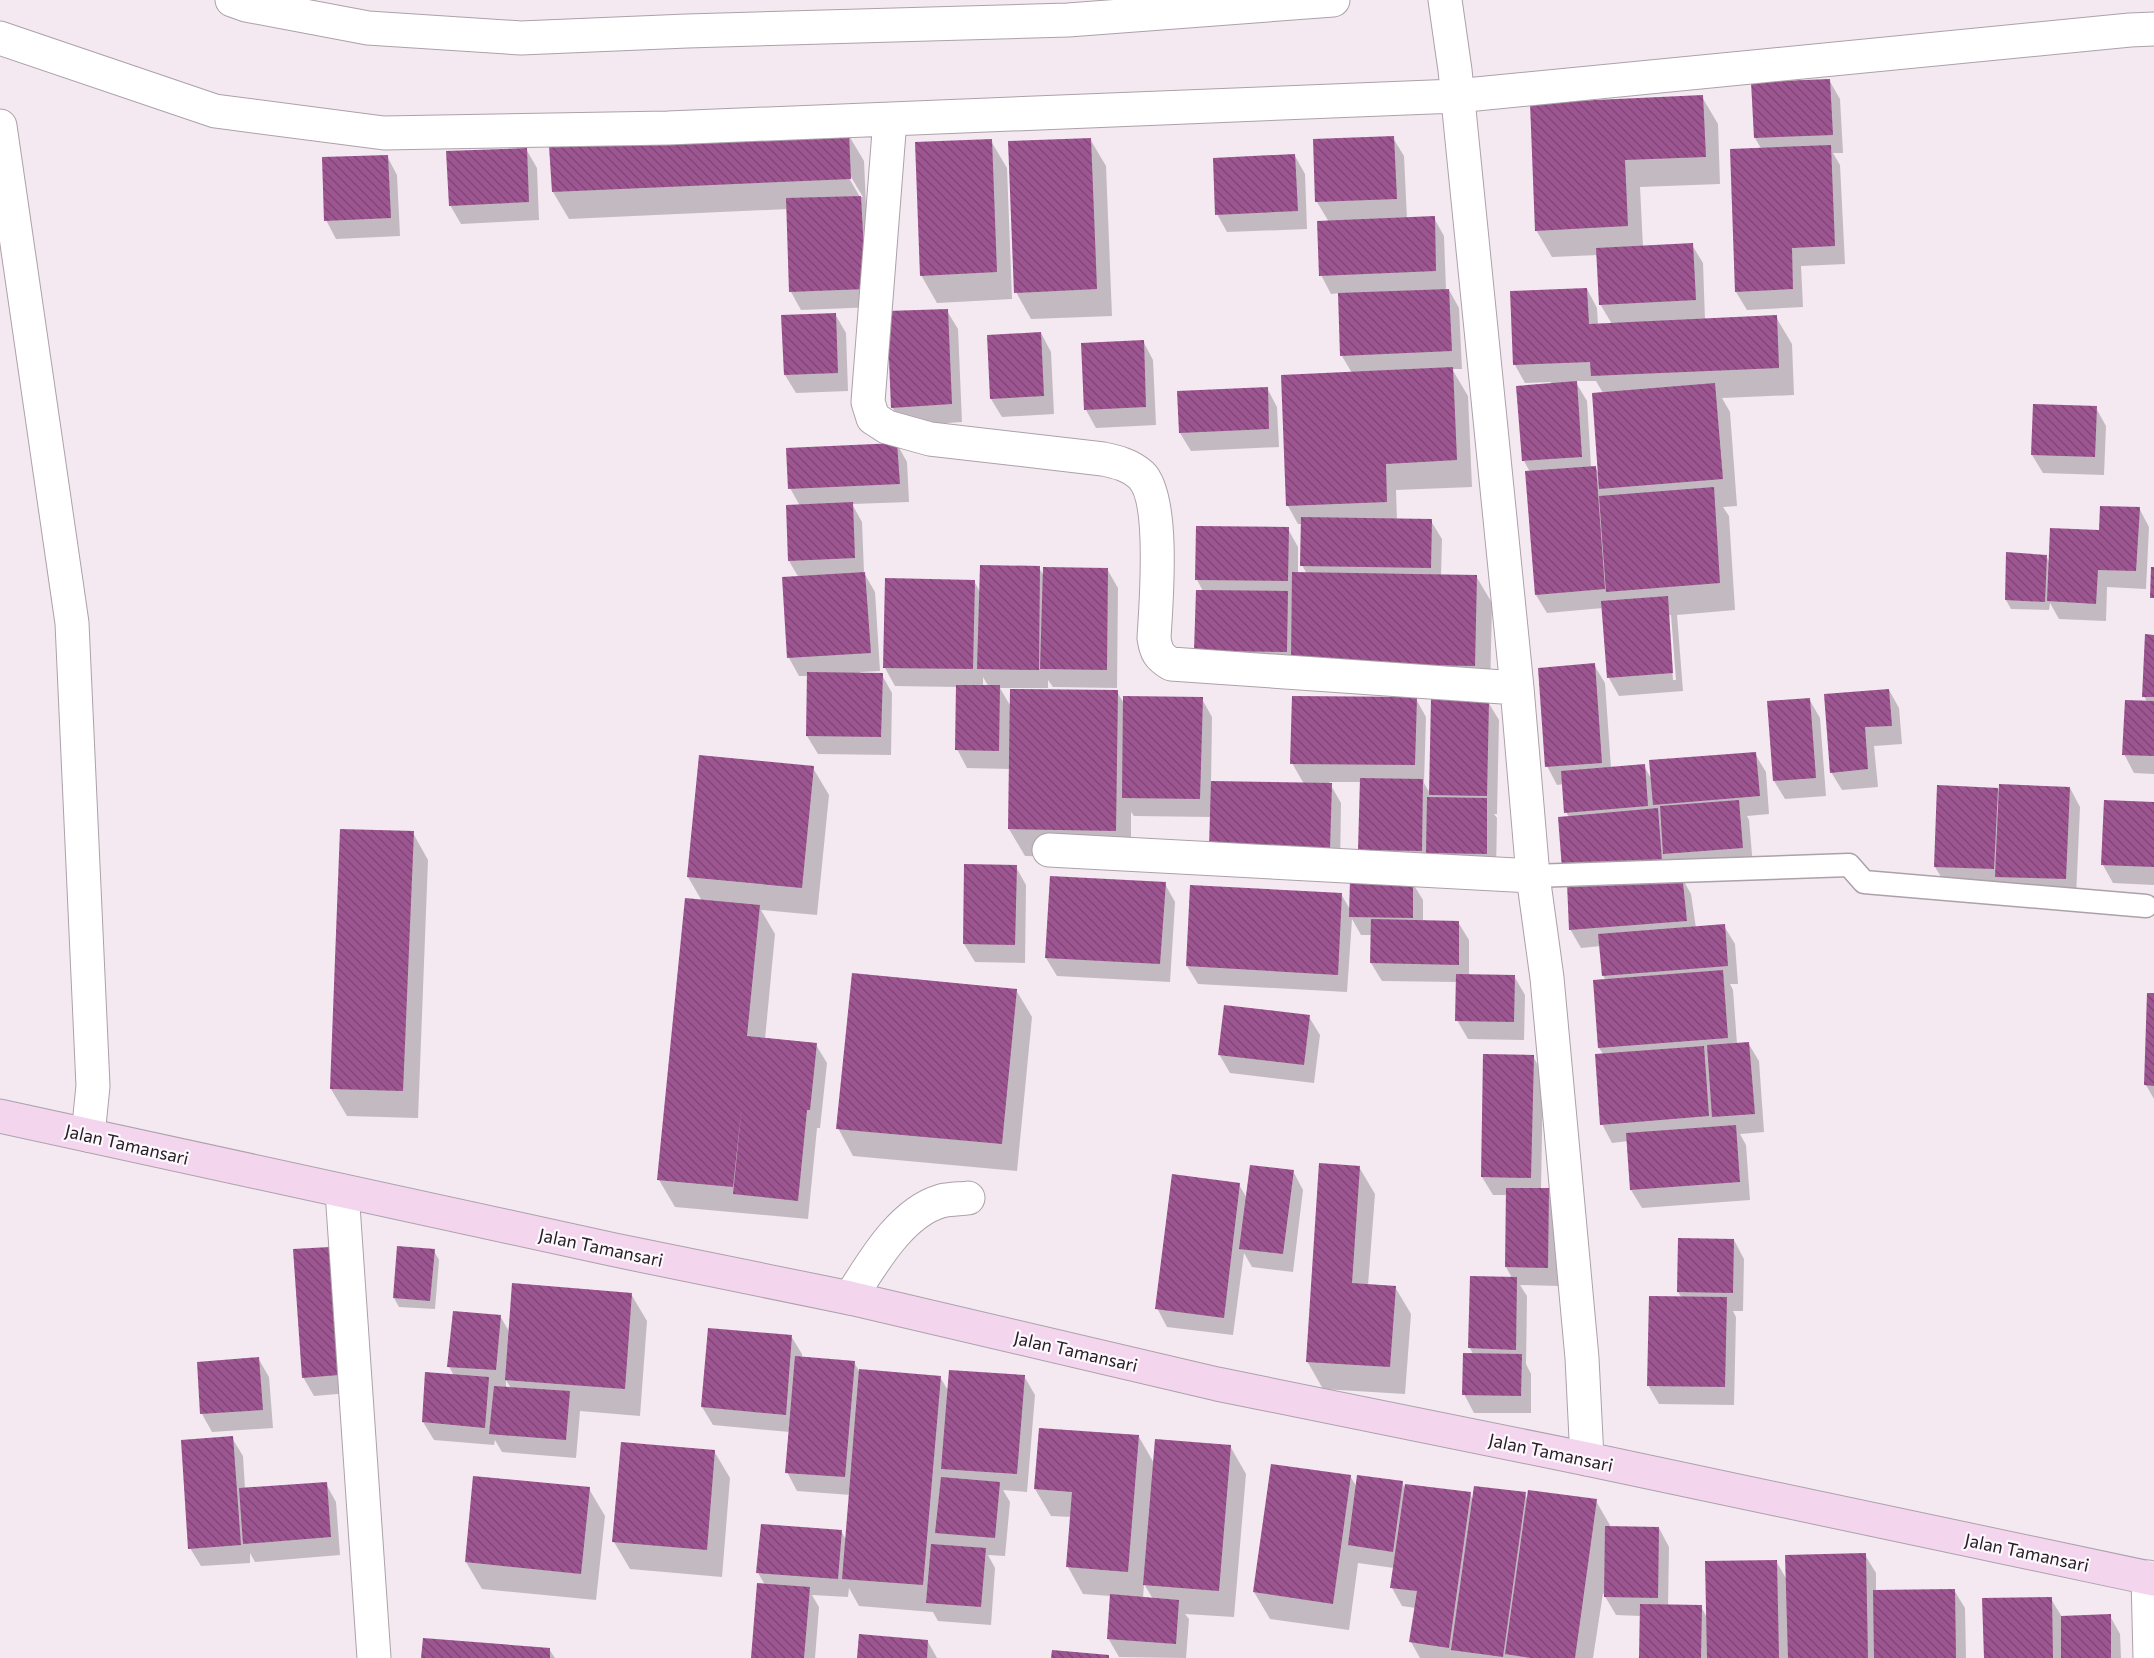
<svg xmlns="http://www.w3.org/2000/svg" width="2154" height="1658" font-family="Commissioner,sans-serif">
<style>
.shadow{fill:#0003;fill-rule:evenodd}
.building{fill:url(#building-back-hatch)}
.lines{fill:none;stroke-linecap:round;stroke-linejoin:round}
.service-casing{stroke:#aca1a9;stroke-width:25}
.minor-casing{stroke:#aca1a9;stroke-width:35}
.secondary-casing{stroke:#aca1a9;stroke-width:35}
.service{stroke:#fff;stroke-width:22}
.minor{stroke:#fff;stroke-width:33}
.secondary{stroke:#f3d5ee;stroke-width:33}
.labels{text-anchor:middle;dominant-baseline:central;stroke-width:4.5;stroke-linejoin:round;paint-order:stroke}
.street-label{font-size:18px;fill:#242023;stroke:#fef7fd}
</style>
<defs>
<pattern id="building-back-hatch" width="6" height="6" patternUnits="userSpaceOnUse" patternTransform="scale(1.5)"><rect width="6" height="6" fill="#9d5691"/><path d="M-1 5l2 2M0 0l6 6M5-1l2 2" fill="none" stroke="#804776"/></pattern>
</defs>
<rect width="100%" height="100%" fill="#f4e8f1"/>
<path class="shadow" d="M1829,80L1840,99L1843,153H1833L1840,165L1845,264L1801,266L1803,307L1747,310L1736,292L1762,150L1755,138Z
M1702,97L1718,124L1720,184L1640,187L1643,247L1692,245L1703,263L1705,320L1776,317L1792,344L1794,395L1722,398L1730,412L1737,506L1723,507L1729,516L1735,610L1677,615L1683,691L1619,696L1609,678L1603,608L1547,613L1536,595L1530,472L1524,461L1551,382L1525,383L1515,365L1587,289L1597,308L1598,325L1612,324L1600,304L1598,255L1552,257L1536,230ZM1575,381H1596L1603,393L1600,476L1595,467H1591L1587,401ZM1668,615H1671L1676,680H1673Z
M848,134L864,161L866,206L871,215L875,307L801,310L791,292L788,209L569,219L553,192ZM848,172L863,197H860L846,173Z
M1393,138L1404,156L1407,219L1434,218L1444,236L1446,290H1449L1459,308L1462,369H1452L1468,396L1472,487L1396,490L1397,520L1431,521L1442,539L1441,576H1476L1492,603L1490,693L1308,690L1296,670L1206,669L1203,591L1197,580L1288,529L1298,547V574H1307L1302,565L1303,524H1298L1288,506L1352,373L1342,356L1340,293L1331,294L1321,275L1329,222L1317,202Z
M1090,139L1106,166L1112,316L1031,319L1016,292Z
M991,141L1007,168L1012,299L937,303L921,275Z
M526,149L537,168L539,220L461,224L450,205Z
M387,156L397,175L400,236L336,239L326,220Z
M1295,156L1305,174L1307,229L1227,232L1217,214Z
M947,311L958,329L962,422L903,426L892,407Z
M835,314L846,333L848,391L796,393L785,375Z
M1041,333L1051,352L1054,414L1002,417L991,399Z
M1143,341L1153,360L1156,425L1096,428L1086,410Z
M1267,388L1277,407L1279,447L1191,451L1180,433Z
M2096,408L2106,426L2104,475L2043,473L2032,455Z
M897,444L907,462L909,502L852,504L862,522L864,573L875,592L880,671L860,672V674L882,675L892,693L891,755L818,754L807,736L809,676H799L789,658L784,579L799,578L789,561L800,506L790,488Z
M2139,508L2149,527L2146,589L2107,587L2106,621L2059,619L2050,603L2049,610L2011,609L2006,600L2046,556L2050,563Z
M1039,568L1044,576L1107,569L1118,588L1117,688L1053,687L1048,680V688H1000L1011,707L1117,692L1125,705L1202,699L1212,717L1211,783L1304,784L1292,763L1416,699L1426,717L1424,783L1431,795L1432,701L1488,702L1499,720L1497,814H1494L1497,818L1496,872L1370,868L1360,850L1361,782H1329L1341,803L1340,867L1211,817L1134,816L1131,812V858L1025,856L1009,829L1010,769L967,768L957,749L958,687L895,686L885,668L974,581L980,592ZM983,677L989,687L983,686Z
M2154,636V774L2134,773L2124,754L2147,702L2144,696Z
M1594,665L1605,683L1611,768L1644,766L1652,780L1755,754L1766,772L1769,814L1747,816L1749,820L1753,866L1681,876L1691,894L1696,928L1724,926L1735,944L1738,984H1730L1733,990L1737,1044L1748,1043L1759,1061L1764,1132L1740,1134L1746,1145L1750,1200L1642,1208L1631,1190L1628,1141L1612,1143L1602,1124L1604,1055L1599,1048L1606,981L1603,975L1601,946L1581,948L1570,929L1569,817L1566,812L1564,784L1557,785L1547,766Z
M1889,690L1899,708L1902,744L1874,746L1878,787L1842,790L1831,772Z
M1809,699L1820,718L1826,796L1785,799L1774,781L1769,703Z
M813,768L829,795L817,915L761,910L775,934L765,1039L816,1045L827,1063L820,1128H817L808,1219L675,1207L659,1180L702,901L688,877Z
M1939,787L2001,789L2070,788L2080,807L2076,897L1946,885L1935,867Z
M2154,803V885L2113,883L2103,865Z
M413,833L428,860L418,1118L347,1116L331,1089Z
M1016,867L1026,885L1025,963L975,962L964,944Z
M1412,882L1423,900V922H1458L1469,940V976H1514L1525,995L1524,1040L1468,1039L1457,1020L1458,982L1382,981L1371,963L1372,935H1361L1352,919L1347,992L1198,984L1187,966L1341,894L1351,911Z
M1165,884L1175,902L1170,982L1057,976L1046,958Z
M1016,990L1032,1017L1017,1171L853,1156L838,1128Z
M2154,995V1099L2146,1085Z
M1309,1017L1320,1035L1314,1083L1230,1073L1219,1054Z
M1533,1056L1543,1075L1541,1190H1548L1559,1208L1558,1286L1520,1285L1527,1296L1526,1364L1531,1374V1413H1474L1464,1394L1473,1354L1470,1348L1512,1278L1506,1267L1507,1195H1493L1482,1177Z
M1359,1167L1375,1194L1368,1285L1395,1287L1411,1314L1405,1394L1323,1389L1307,1361Z
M1293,1171L1303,1190L1293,1272L1252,1267L1244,1253L1233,1335L1167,1327L1157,1308L1239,1185L1247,1198Z
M1734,1240L1744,1259L1743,1311H1733L1736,1317L1734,1405L1659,1404L1648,1385L1682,1298L1678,1292Z
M295,1251L349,1393L314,1396L303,1377Z
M434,1251L439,1260L435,1309L399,1307L394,1298Z
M631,1294L647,1321L640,1416L580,1411L576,1458L502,1452L495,1440L494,1445L434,1440L423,1422L454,1376L449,1366L500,1316L510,1333ZM506,1380L509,1385L511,1389L506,1388Z
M791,1336L802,1354V1358L854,1362L859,1371L940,1377L949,1392L1024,1376L1035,1395L1027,1492L1003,1490L1010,1502L1005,1556L988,1555L995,1568L991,1625L938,1621L933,1612L859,1606L849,1588L848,1597L812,1595L819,1607L815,1658H753L765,1585L758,1573L762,1525L841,1531L847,1541L851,1495L797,1491L787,1472L790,1432L713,1425L702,1407Z
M258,1358L269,1377L273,1428L212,1432L202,1414L199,1363Z
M1139,1437L1155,1465L1230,1446L1246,1474L1234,1617L1185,1614L1189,1619L1186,1658L1119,1657L1108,1638L1111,1596L1083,1594L1068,1567L1072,1517L1051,1516L1035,1489ZM1144,1584L1153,1599L1143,1598Z
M232,1438L243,1456L245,1489L326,1484L336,1502L340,1555L255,1562L250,1553V1563L201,1566L190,1548Z
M714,1451L730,1478L722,1577L630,1569L614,1542Z
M1350,1476L1357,1487L1402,1482L1405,1489L1470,1494L1473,1500L1525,1494L1528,1500L1596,1501L1611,1527L1659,1528L1669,1547L1668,1606L1701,1607L1708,1619L1776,1561L1787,1580L1865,1555L1876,1573V1591L1954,1590L1965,1608L1966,1658H1640L1641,1616L1616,1615L1603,1593L1593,1658H1420L1411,1642L1416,1608L1402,1606L1392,1588L1394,1568L1358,1563L1349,1630L1270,1619L1254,1592Z
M589,1489L605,1516L596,1600L482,1589L466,1562Z
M2051,1599L2062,1617L2110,1616L2120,1634L2121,1658H1985Z
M928,1642L937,1658H858Z
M549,1649L555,1658H423Z"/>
<path class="building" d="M1830,79L1833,135L1754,138L1751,82Z
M1703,95L1706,157L1625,160L1628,226L1535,231L1530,103Z
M849,133L851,179L552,192L549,146Z
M1394,136L1397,199L1315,202L1313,139Z
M1091,138L1097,289L1014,293L1008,141Z
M992,139L997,272L920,276L915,142Z
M1831,145L1835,246L1792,248L1793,289L1735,292L1730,149Z
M527,148L529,202L449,206L446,151Z
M1295,154L1298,211L1215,215L1213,158Z
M388,155L391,218L324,221L322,157Z
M861,196L866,289L789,292L786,198Z
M1435,216L1436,271L1319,276L1317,221Z
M1693,243L1696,300L1599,305L1596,248Z
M1587,288L1589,324L1777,315L1779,368L1591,376L1590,362L1513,365L1510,291Z
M1449,289L1452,351L1340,356L1338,293Z
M948,309L952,404L891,408L887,311Z
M836,313L838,373L784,375L781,315Z
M1041,332L1044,396L990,399L987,335Z
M1144,340L1146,407L1084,410L1081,343Z
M1453,367L1457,460L1386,464L1387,502L1286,506L1281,375Z
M1577,381L1582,457L1522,461L1516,386Z
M1715,383L1723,479L1599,489L1592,393Z
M1268,387L1269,429L1179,433L1177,391Z
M2033,404L2097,406L2095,457L2031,455Z
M897,443L900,484L788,489L786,448Z
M1596,466L1605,589L1535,595L1525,471Z
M1714,487L1720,583L1606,592L1599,496Z
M853,502L855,558L788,561L786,505Z
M2100,506L2140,507L2136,571L2098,570L2096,604L2047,601L2050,528L2099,530Z
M1301,517L1432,519L1431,568L1300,566Z
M1196,526L1289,527L1288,581L1195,580Z
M2006,552L2047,555L2045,602L2005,600Z
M980,565L1040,566L1039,670L977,669Z
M1043,567L1108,568L1107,670L1040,669Z
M2151,567H2154V598H2150Z
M865,572L871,653L787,658L782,577Z
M1292,572L1477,575L1475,666L1291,663Z
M885,578L975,580L973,669L883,668Z
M1196,590L1288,591L1287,652L1194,651Z
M1668,596L1673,673L1607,678L1601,601Z
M2145,634L2154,635V697H2142Z
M1595,663L1602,763L1545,767L1538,668Z
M807,672L883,673L881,737L806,736Z
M956,685H1000L999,751L955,750Z
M1010,689L1118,690L1116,831L1008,829Z
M1889,689L1892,726L1865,727L1868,769L1830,773L1824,694Z
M1123,696L1203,697L1200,799L1122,798Z
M1292,696L1417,697L1415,765L1290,764Z
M1810,698L1816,778L1773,781L1767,701Z
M1431,699L1489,701L1487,796L1429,795Z
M2125,700L2154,701V756L2122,755Z
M1756,752L1760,796L1653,805L1649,760Z
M699,755L814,766L802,888L687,877Z
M1645,764L1648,806L1564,813L1561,771Z
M1360,778L1423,779L1422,851L1358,850Z
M1211,781L1332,783L1330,849L1209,848Z
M1999,784L2070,787L2066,879L1995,877Z
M1937,785L1998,788L1994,869L1934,867Z
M1427,797L1487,798V854L1426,853Z
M1739,800L1743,848L1663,854L1660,806Z
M2104,800L2154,802V867L2101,865Z
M1658,808L1662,861L1562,869L1558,817Z
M340,829L414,831L403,1091L330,1089Z
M964,864L1017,865L1015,945L963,944Z
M1682,874L1687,921L1569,930L1567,883Z
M1050,876L1166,882L1160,964L1045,958Z
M1350,879L1413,880V918L1349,917Z
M1190,885L1342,893L1338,975L1186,966Z
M685,898L760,905L747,1036L817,1043L810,1110H807L798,1201L733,1194L742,1104L733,1187L657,1180Z
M1371,919L1459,921V965L1370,963Z
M1725,924L1728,966L1602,976L1598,934Z
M1723,970L1728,1038L1598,1048L1593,980Z
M852,973L1017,989L1002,1144L836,1129Z
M1456,974L1515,975L1514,1022L1455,1021Z
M2147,993H2154V1086L2144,1085Z
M1224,1005L1310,1015L1304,1065L1218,1055Z
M1749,1042L1755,1114L1712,1117L1707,1045Z
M1704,1046L1709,1116L1600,1125L1595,1054Z
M1483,1054L1534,1055L1531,1178L1481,1177Z
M1736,1125L1740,1182L1630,1190L1626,1133Z
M1319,1163L1360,1166L1352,1283L1396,1286L1390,1367L1306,1362Z
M1250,1165L1294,1170L1283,1254L1239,1249Z
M1172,1174L1240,1183L1224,1318L1155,1309Z
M1506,1188H1549L1548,1268L1505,1267Z
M1678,1238L1734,1239L1733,1293L1677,1292Z
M397,1246L435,1249L430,1301L393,1298Z
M330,1247L339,1375L302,1378L293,1249Z
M1470,1276L1517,1277L1516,1350L1468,1348Z
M512,1283L632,1293L625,1389L505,1380Z
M1649,1296L1727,1297L1725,1387L1647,1386Z
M453,1311L501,1315L496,1370L447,1367Z
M708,1328L792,1335L786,1415L701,1407Z
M1463,1353L1522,1354L1521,1396L1462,1395Z
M795,1356L855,1361L845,1477L785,1473Z
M259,1357L263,1410L200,1414L197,1362Z
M859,1369L941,1376L923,1585L842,1579Z
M949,1370L1025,1375L1017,1474L941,1469Z
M425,1372L489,1377L485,1428L422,1422Z
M494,1386L570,1391L566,1440L489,1434Z
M1039,1428L1139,1435L1128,1572L1066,1567L1072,1492L1034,1489Z
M233,1436L241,1545L188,1549L181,1440Z
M1155,1439L1231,1445L1219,1591L1143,1585Z
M621,1442L715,1450L707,1550L612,1542Z
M1271,1464L1351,1475L1333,1604L1253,1592Z
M1357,1475L1403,1481L1393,1552L1348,1545Z
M473,1476L590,1487L581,1574L465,1562Z
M941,1477L1000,1482L995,1538L935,1533Z
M327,1482L331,1537L243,1544L239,1488Z
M1405,1484L1471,1492L1449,1648L1409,1642L1417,1591L1390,1588Z
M1474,1486L1526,1492L1503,1657L1451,1650Z
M1528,1490L1597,1499L1575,1658H1531L1505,1654Z
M761,1524L842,1530L838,1579L756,1573Z
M1605,1526L1659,1527L1658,1598L1604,1597Z
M931,1544L986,1548L981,1607L926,1603Z
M1866,1553L1868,1658H1788L1785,1555Z
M1777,1560L1779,1658H1707L1705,1561Z
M757,1583L810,1587L804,1658H751Z
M1955,1589L1956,1658H1874L1873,1590Z
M1110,1594L1179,1600L1176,1644L1107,1639Z
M2052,1597L2053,1658H1984L1982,1598Z
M1640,1604L1702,1605L1701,1658H1639Z
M2111,1614V1658H2061V1616Z
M859,1634L928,1640L927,1658H857Z
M423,1638L550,1648V1658H421Z
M1052,1650L1109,1655V1658H1051Z"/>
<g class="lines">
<g class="service-casing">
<path id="service" d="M1533,876L1849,865L1864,882L2146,906"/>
</g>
<g class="minor-casing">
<path id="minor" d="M232,0L246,5L368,28L521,38L687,31L1068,20L1333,0
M1445,0L1455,70L1517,688L1533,876L1547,978L1582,1358L1587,1459
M0,38L215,111L384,133L668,128L1456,96L2130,30L2154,29
M890,119L868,402L873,418L887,427L930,439L1103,459C1117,462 1130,465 1141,475C1165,498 1156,605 1154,638C1156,652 1159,657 1171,664L1517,688
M0,126L72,623L93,1086L88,1135
M1049,850L1533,876
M342,1191L374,1658
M850,1298C872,1264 900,1213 941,1201C949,1199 960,1199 968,1198
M2148,1577L2150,1658"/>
</g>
<g class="secondary-casing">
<path id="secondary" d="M0,1116L615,1250L850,1298L1217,1384L1587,1459L2154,1579"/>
</g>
<use href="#service" class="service"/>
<use href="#minor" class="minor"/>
<use href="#secondary" class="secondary"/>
</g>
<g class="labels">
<g class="street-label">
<text transform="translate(127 1144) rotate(13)">Jalan Tamansari</text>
<text transform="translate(601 1247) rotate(12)">Jalan Tamansari</text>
<text transform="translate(1076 1351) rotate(13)">Jalan Tamansari</text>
<text transform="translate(1551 1452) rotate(12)">Jalan Tamansari</text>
<text transform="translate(2027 1552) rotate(12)">Jalan Tamansari</text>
</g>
</g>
</svg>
